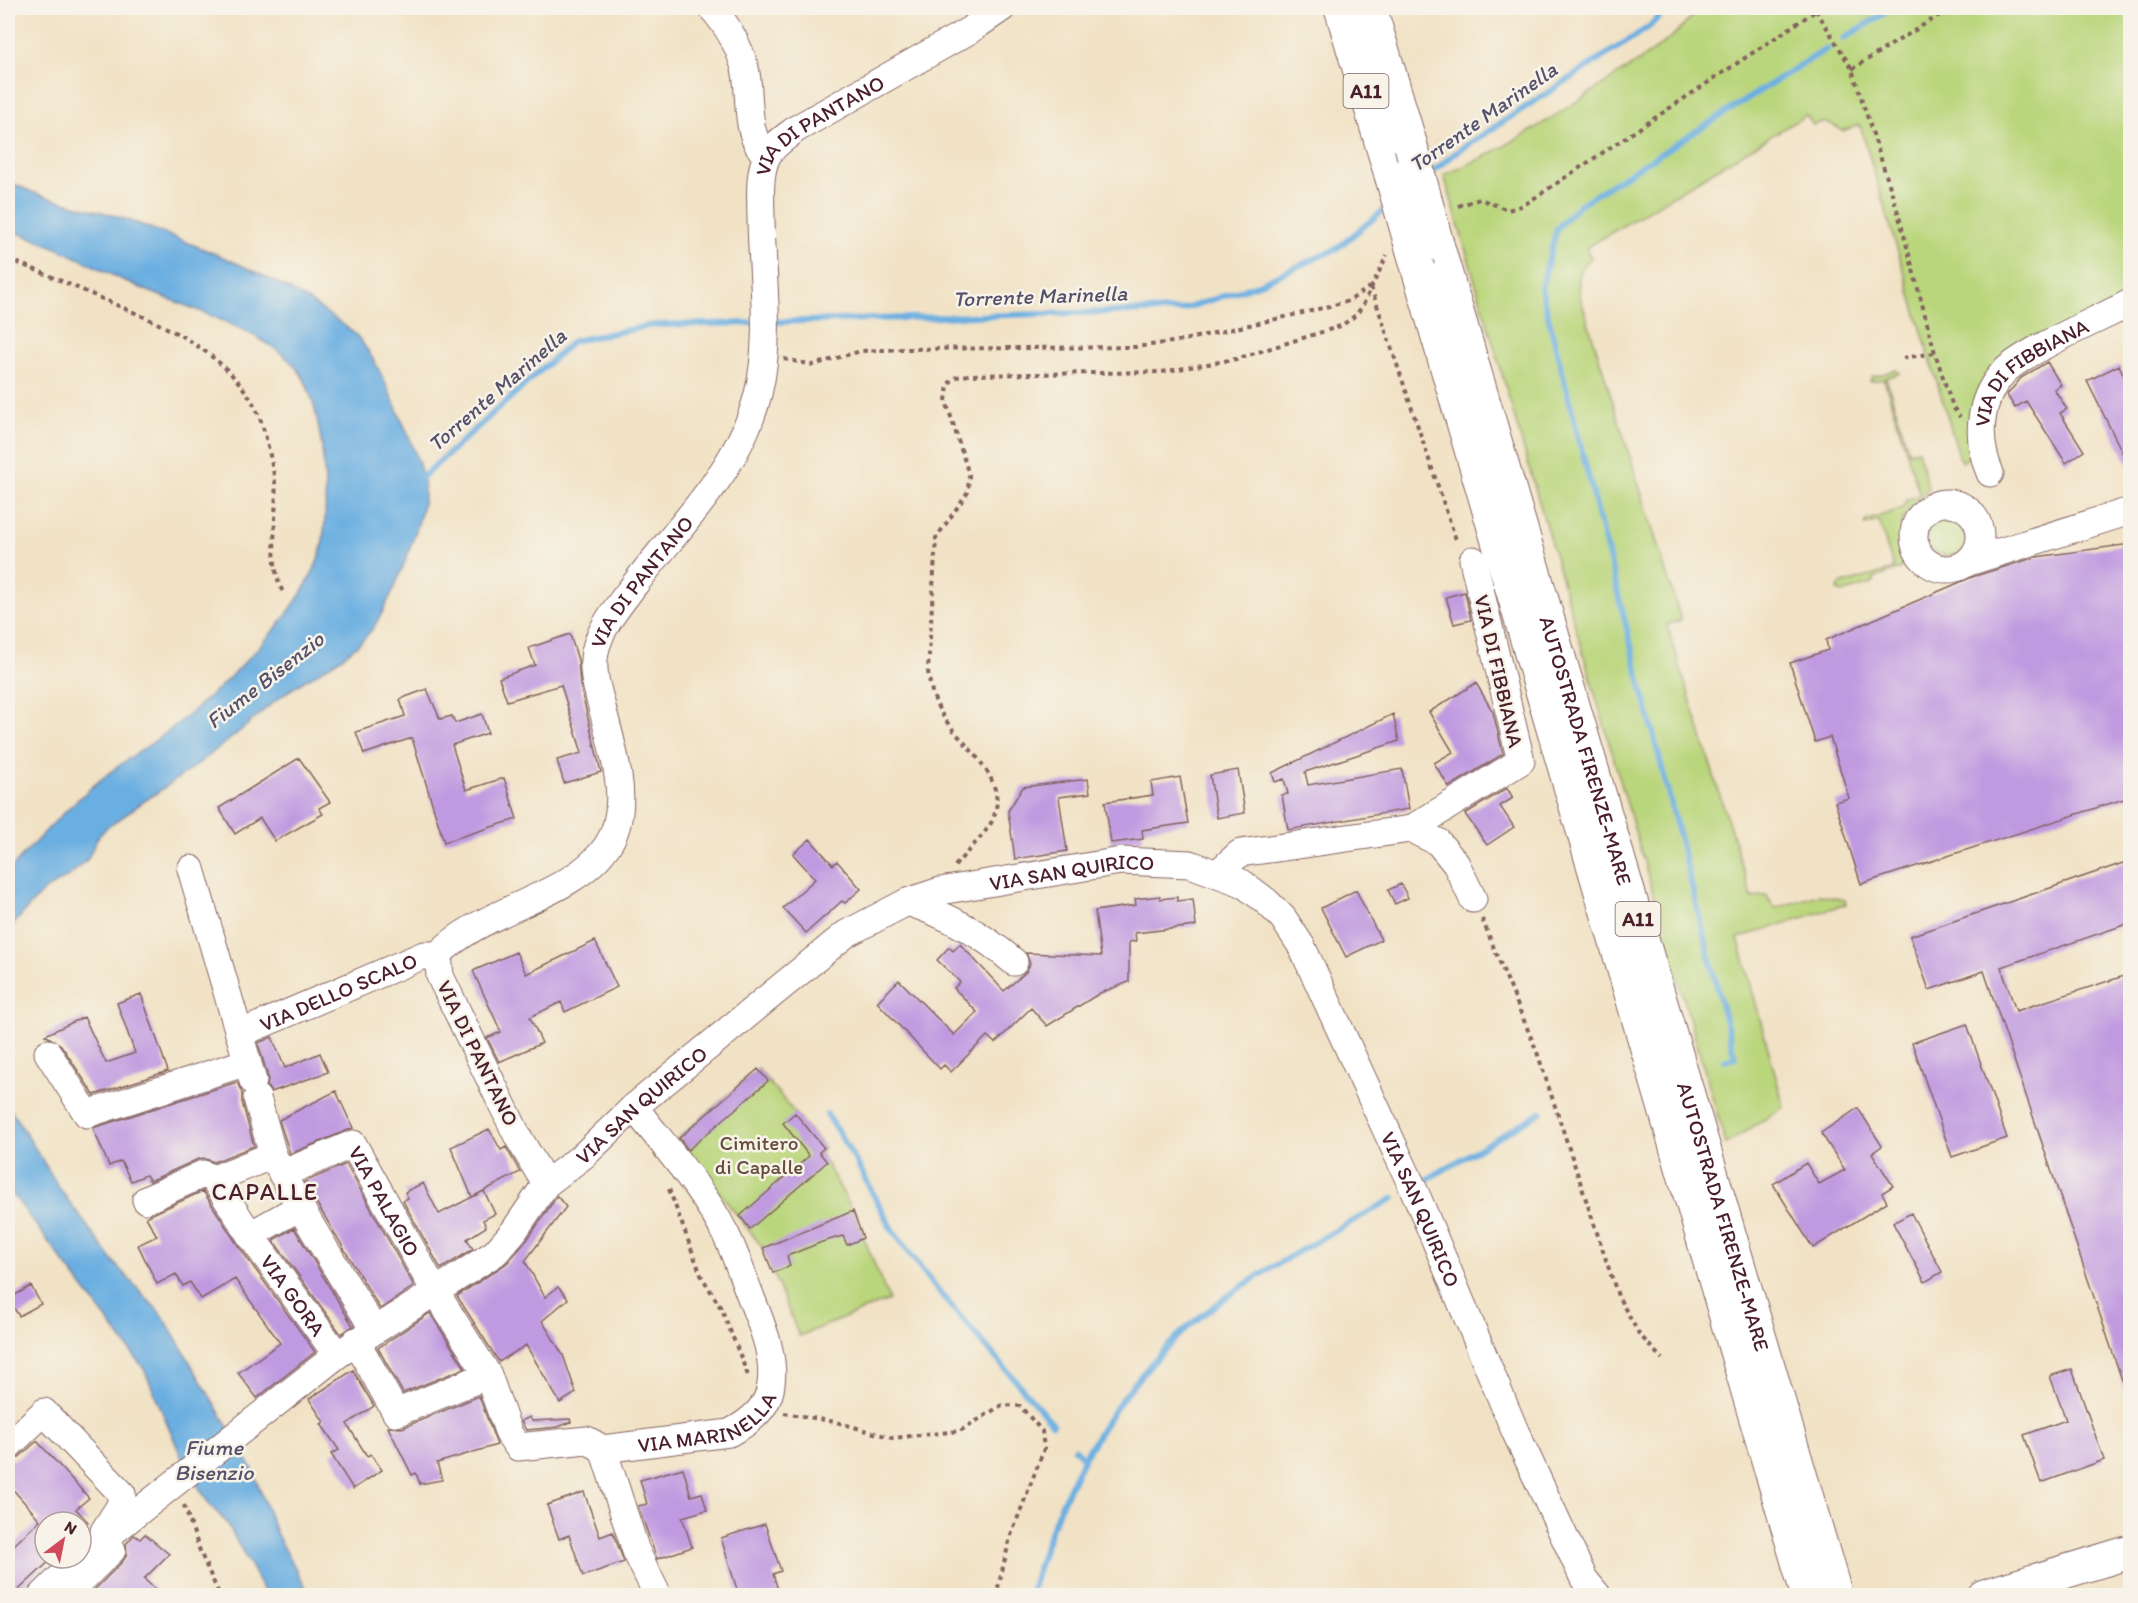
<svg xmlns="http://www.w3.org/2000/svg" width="2138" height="1603" font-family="Itim,sans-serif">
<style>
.green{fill:#bad67c;stroke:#827a54;stroke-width:1.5}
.water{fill:#6bafe1;stroke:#5a6786;stroke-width:1.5}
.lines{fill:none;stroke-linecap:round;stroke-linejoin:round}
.stream{stroke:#6bafe1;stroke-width:6}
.building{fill:#c09ae0}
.minor-casing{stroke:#846361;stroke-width:29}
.major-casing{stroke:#846361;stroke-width:35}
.highway-casing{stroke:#846361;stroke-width:35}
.path{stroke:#846361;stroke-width:4;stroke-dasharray:4.5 4.5;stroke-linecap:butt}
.minor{stroke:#fff;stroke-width:27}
.major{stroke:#fff;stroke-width:33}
.highway{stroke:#fff;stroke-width:33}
.highway-bridge-casing{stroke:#846361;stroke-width:35;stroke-linecap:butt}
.highway-bridge{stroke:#fff;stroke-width:33}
.labels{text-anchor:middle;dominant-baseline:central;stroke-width:5;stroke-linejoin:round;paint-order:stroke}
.shield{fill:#f7f3e8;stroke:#7e5f64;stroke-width:1.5}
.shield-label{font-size:20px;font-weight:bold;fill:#4a1f2b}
.street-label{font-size:21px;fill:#4a1f2b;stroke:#f7f3e8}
.park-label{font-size:21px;fill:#664d3f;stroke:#f7f3e8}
.water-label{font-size:22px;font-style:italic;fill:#56516b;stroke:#f7f3e8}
.quarter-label{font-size:24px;letter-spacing:1.5px;fill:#4a1f2b;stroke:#f7f3e8}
</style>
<rect width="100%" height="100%" fill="#f7f3e8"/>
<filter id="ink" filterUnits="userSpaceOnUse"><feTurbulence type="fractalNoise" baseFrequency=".0167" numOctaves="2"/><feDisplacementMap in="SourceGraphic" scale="12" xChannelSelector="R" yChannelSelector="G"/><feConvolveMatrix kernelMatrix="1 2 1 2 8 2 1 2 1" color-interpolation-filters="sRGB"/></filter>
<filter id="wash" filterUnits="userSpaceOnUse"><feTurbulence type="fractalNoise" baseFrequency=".008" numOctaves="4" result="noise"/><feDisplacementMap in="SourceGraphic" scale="24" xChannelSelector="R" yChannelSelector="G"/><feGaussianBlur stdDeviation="1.35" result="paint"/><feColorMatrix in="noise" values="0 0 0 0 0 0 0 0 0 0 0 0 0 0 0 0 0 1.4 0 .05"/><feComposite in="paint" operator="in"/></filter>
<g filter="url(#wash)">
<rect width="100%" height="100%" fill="#f1e2c5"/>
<path class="green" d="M1699,8H2130V295L2009,362L1980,451L1961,462L1860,125L1842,131C1833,123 1824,120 1813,125L1806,115L1586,248L1591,258C1577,270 1577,282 1581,300L1681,620L1667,625L1752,898L1766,895L1775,908L1819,895L1845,900L1846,904L1738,938L1784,1107L1726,1144L1444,175C1504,151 1557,115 1611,79C1643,58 1676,39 1699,8Z
M1896,370L1900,373L1886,378L1909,452L1918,450L1928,487C1922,500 1907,506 1902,522C1898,538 1910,555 1900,569L1873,579L1874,583L1842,593L1837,590L1840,585L1894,569L1879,521L1865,525L1866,521L1903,508L1906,500L1920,495L1884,379L1870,381L1872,377Z
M1927 535a21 21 0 1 1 42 0a21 21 0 1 1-42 0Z
M758,1069L824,1148L820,1152L853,1211L889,1300L799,1336L763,1248L677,1139Z"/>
<path class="water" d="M8,181C47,202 89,206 131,221C193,244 275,275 328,314C337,320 349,328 357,336C375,357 388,389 399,414C409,437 421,462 424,487C427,515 388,610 370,632C343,665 300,678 269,706C230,741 190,771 146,800C132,809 122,819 107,827L98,837L87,860L69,876L43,891L8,930V872C37,839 69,805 104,777C124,761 146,748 167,732C206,702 243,666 276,628C294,606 311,582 320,554C332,515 324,402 298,370C267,329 174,304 127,282C87,263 50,242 8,230Z
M8,1105L62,1192L116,1265L163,1316L252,1468L276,1533L310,1595H266L227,1523L209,1504L184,1463L144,1369L8,1188Z"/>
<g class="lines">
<path class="stream" d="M1843,39L1893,8
M1430,174L1458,151L1649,27L1667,8
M772,322L1181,310L1254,286L1336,249L1389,206
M417,482L573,341L653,325L759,323
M1724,1061L1735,1058L1541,288L1557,228L1579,205L1828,48
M827,1114L857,1163L891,1228L934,1286L1053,1424
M1426,1180L1541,1112
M1075,1449L1083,1457
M1030,1596C1056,1497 1102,1409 1176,1338C1235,1282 1324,1238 1394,1198"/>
</g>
<g id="blocks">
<path class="building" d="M2047,362L2061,385L2054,389L2067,409L2060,413L2084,451L2066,463L2026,401L2015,408L2007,395L2021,378Z
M2119,365L2130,389V468L2087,381Z
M2130,544V797L1861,884L1835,802L1849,798L1830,737L1815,742L1790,663L1828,650L1826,640L1972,577L2036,557Z
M1465,592L1471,620L1454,624L1446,597Z
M570,634L578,660L580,685L601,772L564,783L557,760L582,753L561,685L507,701L499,678L535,665L529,648Z
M1476,683L1493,712L1503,754L1449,787L1434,763L1453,752L1429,712Z
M427,689L440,719L452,716L455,723L482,714L488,733L452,745L466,790L504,778L517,819L444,842L412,738L364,754L356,732L405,716L400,699Z
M1393,714L1399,741L1305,772L1308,785L1402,769L1409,809L1288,830L1282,795L1288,794L1284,779L1275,782L1272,773Z
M299,758L330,802L319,808L323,814L275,841L260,818L235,834L219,808Z
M1238,770L1245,813L1217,818L1210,775Z
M1180,777L1188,823L1142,830L1143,839L1111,843L1105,802L1153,795L1151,782Z
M1088,779L1090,793L1059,797L1067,851L1015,859L1008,811L1023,787Z
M1507,788L1513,798L1500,806L1514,827L1487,845L1465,814Z
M810,839L833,865L837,861L861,889L845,903L842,901L806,933L783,908L815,879L793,854Z
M2126,862L2130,875V923L2001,967L2016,1011L2130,974V1397L2128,1398L1984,971L1929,990L1910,936Z
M1401,884L1408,898L1395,904L1388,890Z
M1356,890L1381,940L1346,957L1321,908Z
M1160,896V899L1177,897V901L1193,899L1196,926L1135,933L1136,941L1129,942V982L1100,993L1047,1026L1031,1008L995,1043L987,1036L951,1072L944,1065L940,1069L877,1002L899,980L954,1035L977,1012L954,988L960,982L937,960L949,947L953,951L960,944L1004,991L1026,972L1030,964L1026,953L1101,956L1095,911L1136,905L1135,899Z
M595,941L617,987L565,1012L561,1002L530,1017L542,1043L499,1062L487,1038L501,1032L473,971L516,952L526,974Z
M141,994L168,1071L94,1095L61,1045L45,1035L84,1017L106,1063L135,1053L117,1003Z
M1967,1024L2007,1138L1952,1157L1912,1043Z
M272,1037L285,1068L320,1053L328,1072L271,1092L267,1086L268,1077L258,1043Z
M758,1069L768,1081L688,1150L679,1138Z
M237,1082L242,1093V1102L254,1146L214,1162L203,1158L196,1160L150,1181L146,1175L131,1181L121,1161L109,1166L93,1128Z
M336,1091L353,1128L290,1154L279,1120Z
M1858,1108L1882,1146L1872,1153L1893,1186L1882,1193L1887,1202L1813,1248L1773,1184L1806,1163L1819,1184L1845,1170L1821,1133Z
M795,1113L824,1148L819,1152L827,1162L750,1229L740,1216L809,1156L783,1123Z
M489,1129L501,1150L506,1147L520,1172L472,1197L451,1147Z
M346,1164L414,1286L380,1309L304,1182Z
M423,1183L439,1214L484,1191L495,1214L483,1220L486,1227L467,1239L473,1249L441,1269L403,1201L408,1198L405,1192Z
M203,1191L237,1244L315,1352L257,1398L238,1373L280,1343L235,1279L201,1299L190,1282L183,1286L176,1274L157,1284L138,1245L157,1236L146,1217Z
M557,1196L566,1207L525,1261L545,1297L558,1287L568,1299L542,1321L563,1355L576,1393L560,1403L526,1345L499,1362L457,1296L507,1263L527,1240Z
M853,1211L863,1238L847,1245L843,1236L822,1242L787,1256L790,1266L773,1273L763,1248Z
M1911,1213L1942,1272L1925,1282L1893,1223Z
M294,1228L353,1326L341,1334L273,1240Z
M31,1286L41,1304L19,1316L8,1299Z
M430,1313L465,1368L403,1393L378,1348Z
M2072,1369L2104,1460L2041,1483L2024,1435L2066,1420L2050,1376Z
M353,1370L374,1406L347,1424L367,1456L371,1454L382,1470L353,1489L331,1454L339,1450L321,1424L324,1422L309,1399Z
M479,1396L497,1445L437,1463L442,1480L420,1484L416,1473L412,1475L388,1427L402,1428Z
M530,1417L532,1421L570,1419L571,1422L558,1427L526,1430L521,1421Z
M37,1441L89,1498L76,1509L88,1522H45V1558H53L12,1596H8V1551L40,1520L8,1484V1461L18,1458Z
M683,1468L691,1496L702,1493L707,1510L682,1517L692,1547L657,1559L638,1506L647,1504L640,1480Z
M584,1492L600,1537L613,1532L624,1562L583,1576L569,1535L559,1539L547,1505Z
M765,1524L781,1571L773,1574L780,1596H739L721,1538Z
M145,1534L169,1554L144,1579L163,1596H88L123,1561L127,1554L126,1544L132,1537L134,1535L140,1539Z"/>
</g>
</g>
<g filter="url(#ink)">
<use href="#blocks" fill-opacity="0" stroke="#846361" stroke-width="1.5"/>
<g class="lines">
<g class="minor-casing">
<g id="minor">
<path d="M712,8C727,25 739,46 745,68C752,97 743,135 767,156"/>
<path id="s1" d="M1990,473C1976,440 1978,401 2002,374C2021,352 2102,318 2130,303"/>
<circle cx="1947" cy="536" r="33"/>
<path d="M1968,562L2130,511"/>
<path d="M1411,829L1521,761L1473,560"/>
<path d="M191,869L253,1081"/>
<path d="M1218,873L1240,853L1411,829L1438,842L1456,864L1473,899"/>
<path d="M907,902C948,915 982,934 1014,962"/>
<path id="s2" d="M239,1034L424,955H438"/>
<path d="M48,1053L87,1114L247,1062"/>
<path d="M257,1098L273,1155"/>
<path id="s3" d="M282,1174L353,1144L436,1293L488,1375L509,1434L518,1447L587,1440L603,1449L729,1433C749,1423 769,1408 771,1384C775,1355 762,1326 752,1300C743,1278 736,1254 725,1233C702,1187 665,1147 634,1107"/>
<path id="s4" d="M546,1184L518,1137L440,976L438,955C482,908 572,898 607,846C633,808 613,750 603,711C598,691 591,672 595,652C600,627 620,604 635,584C681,523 739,470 758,394C772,338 762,277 761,220C761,200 758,175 767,156C773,145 786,137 796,129L970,30L1002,8"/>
<path d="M146,1200L203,1174L214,1179"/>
<path d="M298,1208L250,1235L214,1179L273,1155C302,1216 340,1272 374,1330"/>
<path id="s5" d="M250,1235L337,1355"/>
<path d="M356,1341L396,1413L488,1375"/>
<path d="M8,1446L44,1412L122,1494L120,1506L104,1531"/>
<path d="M603,1449L636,1551L658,1596"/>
<path id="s6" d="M81,1557L337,1355L495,1253L514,1231L546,1184L584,1155L634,1107L846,934L907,902L940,891L1121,861L1190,864L1242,883L1266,901L1283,918L1302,947L1418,1199L1515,1431L1584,1579L1598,1596"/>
<path d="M42,1596L73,1565"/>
<path d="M65,1596L112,1550"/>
</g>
</g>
<g class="major-casing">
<path id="major" d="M1984,1596L2130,1552"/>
</g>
<g class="highway-casing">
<g id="highway">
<path d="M1341,8L1391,175"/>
<path d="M1370,8L1411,146"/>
<path id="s7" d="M1437,244L1836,1596"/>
<path d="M1418,269L1808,1596"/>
</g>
</g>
<path class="path" d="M1816,10L1852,69L1897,209L1935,353L1953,407L1960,417
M1852,69L1951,8
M1458,206L1480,199L1508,210L1524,205L1820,8
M8,259C39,271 69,284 100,298C157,322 218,346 252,401C264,422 269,451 274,475C280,510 266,561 283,592
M1371,287L1455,537L1459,542
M1903,358L1935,353
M784,359L813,365L861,351L904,349L1136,347L1179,341L1307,312L1349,301L1370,287
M955,866C966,852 982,838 991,823C1013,781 965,749 945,719C935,705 930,688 928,671L936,538L968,492L969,475L946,401L948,384L956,377L969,375L1162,372L1236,359L1341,326L1356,315L1363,305L1387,255
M1482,919L1537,1052L1618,1296L1639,1334L1662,1359
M669,1189L701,1275L722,1310L749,1378
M784,1413L836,1422L892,1438L960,1431L1002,1405L1020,1406L1042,1431L1044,1449L1010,1538L996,1596
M184,1505L201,1554L220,1596"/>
<use href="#minor" class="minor"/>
<use href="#major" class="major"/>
<use href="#highway" class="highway"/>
<g class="highway-bridge-casing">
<path id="highway-bridge" d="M1411,146L1437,244
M1391,175L1418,269"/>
</g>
<use href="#highway-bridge" class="highway-bridge"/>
</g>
</g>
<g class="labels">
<g class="shield">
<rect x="1343.5" y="74" width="45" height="34" rx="4.5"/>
<rect x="1615.5" y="902" width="45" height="34" rx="4.5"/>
</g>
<g class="shield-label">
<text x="1366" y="91">A11</text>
<text x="1638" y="919">A11</text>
</g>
<g class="street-label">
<text stroke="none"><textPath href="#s4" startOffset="1264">VIA DI PANTANO</textPath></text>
<text stroke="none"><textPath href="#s1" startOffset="126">VIA DI FIBBIANA</textPath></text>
<text stroke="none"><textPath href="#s4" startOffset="742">VIA DI PANTANO</textPath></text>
<text transform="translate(1499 671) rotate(77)">VIA DI FIBBIANA</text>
<text stroke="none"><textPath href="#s7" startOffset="528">AUTOSTRADA FIRENZE-MARE</textPath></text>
<text stroke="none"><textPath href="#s6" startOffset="1228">VIA SAN QUIRICO</textPath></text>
<text stroke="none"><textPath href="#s2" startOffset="108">VIA DELLO SCALO</textPath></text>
<text transform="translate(478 1053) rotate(64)">VIA DI PANTANO</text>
<text stroke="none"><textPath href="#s6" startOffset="724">VIA SAN QUIRICO</textPath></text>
<text stroke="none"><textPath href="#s3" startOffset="142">VIA PALAGIO</textPath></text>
<text stroke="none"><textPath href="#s6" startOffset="1779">VIA SAN QUIRICO</textPath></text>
<text stroke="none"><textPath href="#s7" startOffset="1014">AUTOSTRADA FIRENZE-MARE</textPath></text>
<text stroke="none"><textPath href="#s5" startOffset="74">VIA GORA</textPath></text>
<text stroke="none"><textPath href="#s3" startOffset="621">VIA MARINELLA</textPath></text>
</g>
<g class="park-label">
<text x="759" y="1142">Cimitero<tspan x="759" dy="24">di Capalle</tspan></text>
</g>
<g class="water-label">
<text transform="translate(1483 117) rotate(-35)">Torrente Marinella</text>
<text transform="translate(1040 296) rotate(-2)">Torrente Marinella</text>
<text transform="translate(497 390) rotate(-41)">Torrente Marinella</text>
<text transform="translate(265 680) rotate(-38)">Fiume Bisenzio</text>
<text x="214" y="1447">Fiume<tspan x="214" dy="25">Bisenzio</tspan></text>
</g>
<g class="quarter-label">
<text x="265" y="1191">CAPALLE</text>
</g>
</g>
<rect width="2138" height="1603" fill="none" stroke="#f7f3e8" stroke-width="30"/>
<g transform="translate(63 1540) rotate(32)"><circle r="28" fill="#f7f3e8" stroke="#b29e9c" stroke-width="1.5"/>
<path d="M0-4.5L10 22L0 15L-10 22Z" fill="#d1495b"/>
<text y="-9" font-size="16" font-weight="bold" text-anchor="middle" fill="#4a1f2b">N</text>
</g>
</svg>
